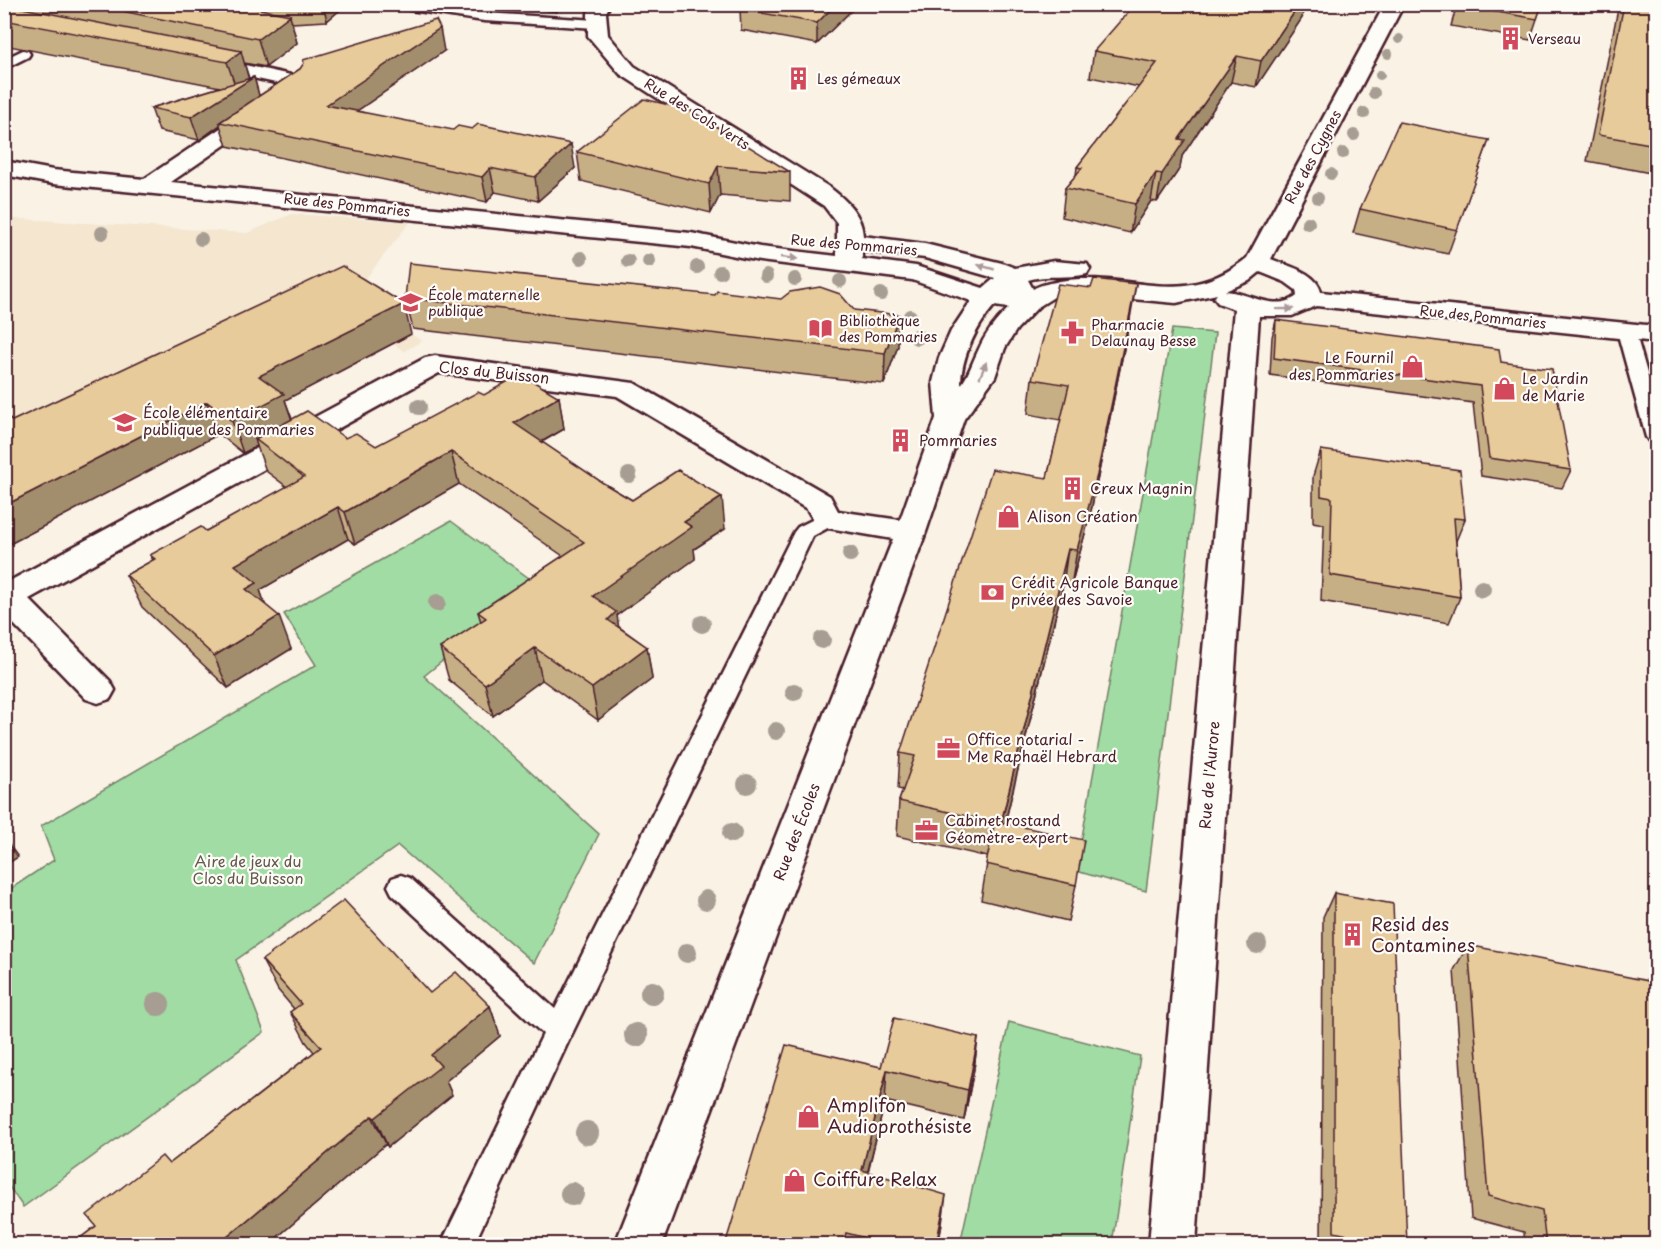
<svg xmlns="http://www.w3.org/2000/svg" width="1661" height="1249" font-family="'Playpen Sans',sans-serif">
  <rect width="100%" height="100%" fill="#f9f2e5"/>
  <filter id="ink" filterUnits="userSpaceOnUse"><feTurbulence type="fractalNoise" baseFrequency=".0167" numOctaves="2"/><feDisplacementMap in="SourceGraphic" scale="12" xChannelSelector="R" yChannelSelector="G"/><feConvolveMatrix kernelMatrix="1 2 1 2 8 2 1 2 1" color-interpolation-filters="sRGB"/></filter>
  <g filter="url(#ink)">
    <!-- built -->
    <path fill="#f4e6cf" d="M292,214L410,222L351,297L422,341L404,351L393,344L5,547L4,218L247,233Z"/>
    <!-- green -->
    <path fill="#a0dca3" stroke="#757e67" stroke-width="1.5" d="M1172,329L1215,333L1146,891L1076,871Z
      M451,521L537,584L424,676L599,834L534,963L398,846L236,960L264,1032L23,1207L5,1181L4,893L54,860L41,826L316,665L284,614Z
      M1009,1022L1140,1056L1112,1244H960Z"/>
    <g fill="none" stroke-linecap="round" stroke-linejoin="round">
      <defs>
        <path id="service" d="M392,4H427L484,13L596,20L603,24L596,28L484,21L398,8Z
          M23,50L28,51L30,54L28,57L4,69V59Z
          M1626,326L1632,327L1635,331L1656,405V443L1649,441L1646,437L1617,331L1620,327Z
          M828,512L835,514L838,519L835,524L813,536L569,1040L474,1244H441L543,1034L392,894L388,886L392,878L401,875L410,878L555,1009L794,532L798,527Z"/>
        <path id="minor" d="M591,4H610L606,13L608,35L634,66L829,187C846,200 862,214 863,236L925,244L1002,263L1015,268L1054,261L1087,264L1090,269L1087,274C1068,279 1047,274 1028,280L1033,289C1041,284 1051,283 1060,281C1130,270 1181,311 1247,258L1385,4H1404L1271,259C1287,266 1317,272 1321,292L1656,326V342L1316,306L1292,316H1259L1196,1244H1149L1234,309L1218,303L1214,298L1217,294L1176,303L1077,294L1054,297L1038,307L1017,329L1005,348L995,377L964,419L926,532L662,1244H615L893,539L817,526L807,509L617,396L439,373L29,599L110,681L115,690L110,699L98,703L86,699L4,614V584L425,358L435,356L634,383L830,496L838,511L900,520L936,418L933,382L939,358L951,331L971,301L912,280L760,261L691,247L53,184L4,175V161L53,170L144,179L285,85L197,66L194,62L197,58L204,56L300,77L308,86L305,90L171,182L691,233L760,247L837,256V223L824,206L620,74L588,36V13ZM862,251L925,258L995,278L983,288L916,266L862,259ZM1260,272L1285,282L1296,290L1297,296C1276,313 1248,292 1225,291L1249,281ZM994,306L1009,308C996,320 985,334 978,351C972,363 969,374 961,385C961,357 976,327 994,306Z"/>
      </defs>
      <!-- service casing -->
      <use href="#service" stroke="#4a1f2b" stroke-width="5"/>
      <!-- minor casing -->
      <use href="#minor" stroke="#4a1f2b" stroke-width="5"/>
      <!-- service -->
      <use href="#service" fill="#fdfcf7" fill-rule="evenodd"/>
      <!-- minor -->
      <use href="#minor" fill="#fdfcf7" fill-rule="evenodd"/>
    </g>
    <!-- trees -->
    <g fill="#a79d92">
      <circle cx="1399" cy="39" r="5"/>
      <circle cx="1388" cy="54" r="5"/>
      <circle cx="1380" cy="75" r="5"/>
      <circle cx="1374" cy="93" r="6"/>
      <circle cx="1364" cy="113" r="6"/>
      <circle cx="1354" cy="135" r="6"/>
      <circle cx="1343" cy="153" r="6"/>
      <circle cx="1331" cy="174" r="6"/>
      <circle cx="1318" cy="198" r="6"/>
      <circle cx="1308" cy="223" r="7"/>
      <circle cx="102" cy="233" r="7"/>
      <circle cx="201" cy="239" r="7"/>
      <circle cx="581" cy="258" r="7"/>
      <circle cx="628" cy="261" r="7"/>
      <circle cx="649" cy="261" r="7"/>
      <circle cx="697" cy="267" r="7"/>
      <circle cx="720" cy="272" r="7"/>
      <circle cx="766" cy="276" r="7"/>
      <circle cx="795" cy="279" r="7"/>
      <circle cx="840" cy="281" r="7"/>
      <circle cx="881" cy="294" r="7"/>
      <circle cx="910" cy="316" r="7"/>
      <circle cx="917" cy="337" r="8"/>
      <circle cx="419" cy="407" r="8"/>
      <circle cx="629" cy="475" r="8"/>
      <circle cx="850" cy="554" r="8"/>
      <circle cx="1482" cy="589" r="9"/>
      <circle cx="437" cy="603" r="9"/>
      <circle cx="702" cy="624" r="9"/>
      <circle cx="822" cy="640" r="9"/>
      <circle cx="794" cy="692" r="9"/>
      <circle cx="776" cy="731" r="9"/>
      <circle cx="747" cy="784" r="10"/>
      <circle cx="732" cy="833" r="10"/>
      <circle cx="706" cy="900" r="10"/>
      <circle cx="1257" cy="944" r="10"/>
      <circle cx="687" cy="953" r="10"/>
      <circle cx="652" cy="993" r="12"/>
      <circle cx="158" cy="1004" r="12"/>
      <circle cx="636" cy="1035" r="12"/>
      <circle cx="587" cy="1133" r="12"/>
      <circle cx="572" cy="1194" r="12"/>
    </g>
    <!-- wall -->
    <path fill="#c7af85" stroke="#4a1f2b" stroke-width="1.5" d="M4,4H347L327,21L292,23L297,43L266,67L244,63L249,78L254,77L259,96L300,69L304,64L303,60L444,51L357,111L575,168L538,201L495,192L487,202L227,146L220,125L199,140L159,131L151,108L220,87L4,45Z
      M484,4H556L557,12L520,7L485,9Z
      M858,4L817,44L741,30L740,9Z
      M1457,4H1542L1530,40L1451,26Z
      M1619,4H1656V174L1587,161Z
      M1302,18L1256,87L1231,82L1182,156L1180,168L1157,202L1151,201L1130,233L1062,217L1065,188L1076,175L1077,167L1139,87L1090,77L1094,51Z
      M1489,140L1448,254L1353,233L1360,209Z
      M577,152L790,172V201L720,195L711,213L581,181Z
      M405,298L854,310L898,346L884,384L413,329Z
      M1130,319L1091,511L1071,586L1063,585L1005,823L1076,885L1068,921L981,900L988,857L897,836L899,801L903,790L898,789L900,753L1047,478L1061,420L1028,414L1032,379Z
      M1276,320L1501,362L1571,470L1562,488L1481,476L1473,403L1270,375L1272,337Z
      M411,334L285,400L292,419L345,438L376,446L484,395L559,397L564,429L542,442L603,483L632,500L725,529L694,549L695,559L617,615L618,626L647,647L652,679L598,720L542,680L493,716L449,680L440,648L481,622L478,612L563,556L459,484L355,544L348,539L260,590L265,605L291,649L228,688L142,607L126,575L153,560L150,555L206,531L287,487L266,471L257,446L243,453L219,434L4,547V414L12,421Z
      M1321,450L1465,519L1456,541L1460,597L1449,623L1321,601L1324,524L1313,522V476Z
      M1334,893L1407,1245H1321L1323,917Z
      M1468,945L1656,1004V1245H1525L1524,1232L1471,1218L1454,970Z
      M262,960L430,993L490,1006L500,1036L446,1081L452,1095L388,1147L386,1144L268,1245H71L96,1226L169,1164L314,1052L306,1042L290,1012L294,1009L278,990Z
      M978,1038L974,1069L964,1120L885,1101L868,1172L942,1224L938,1245H725L881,1067Z"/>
    <!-- shaded-wall -->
    <path fill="#a28e6c" stroke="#4a1f2b" stroke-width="1.5" d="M4,4H23L28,18L4,20Z
      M323,4H347L327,21Z
      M836,4H858L817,44V23Z
      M1300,4H1305L1302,18L1256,87L1261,61Z
      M290,15L297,43L266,67L258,39Z
      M440,28L444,51L332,128L326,105Z
      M241,51L249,80L254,77L260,99L220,122V125L199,140L191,117L236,88L227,62Z
      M1237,56L1231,82L1182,156L1180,168L1157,202L1162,174L1179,139Z
      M571,144L575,168L538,201L535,177Z
      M718,166L720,195L711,213L709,184Z
      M490,168L495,192L487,202L482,177Z
      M1156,173L1151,201L1130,233L1135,204Z
      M1136,284L1130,319L1091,511L1071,586L1077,550Z
      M404,304L411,334L285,400L294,426L255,439L257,446L243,453L232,421L259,376Z
      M899,315L898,346L884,384L885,353Z
      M559,397L564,429L520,454L514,423Z
      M207,402L219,434L4,547V506Z
      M451,452L459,484L355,544L345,512Z
      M722,497L725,529L694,549L695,559L617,615L621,644L593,596L684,522Z
      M338,507L348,539L260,590L269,615L259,621L235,565Z
      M1068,549L1063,585L996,859L1001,824Z
      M279,616L291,649L228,688L214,656Z
      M647,647L652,679L598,720L592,688Z
      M535,648L542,680L493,716L485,684Z
      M4,838L18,857L4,866Z
      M490,1006L500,1036L446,1081L452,1095L388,1147L375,1118L431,1055Z
      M978,1038L974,1069L964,1120L968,1090Z
      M887,1070L885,1101L861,1199L862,1170Z
      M372,1116L386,1144L268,1245H222L221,1242Z
      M946,1195L942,1224L938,1245H936Z"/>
    <!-- building -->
    <path fill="#e7cb9b" stroke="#4a1f2b" stroke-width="1.5" d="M88,4H234L290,15L258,39Z
      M745,4H836L817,23L740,9Z
      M1135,4H1300L1261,61L1237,56L1179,139L1185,140L1162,174L1156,173L1135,204L1065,188L1082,168L1077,167L1157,63L1094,51Z
      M1457,4H1542L1537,19L1457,5Z
      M1624,4H1656V145L1598,135Z
      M17,7L241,51L227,62L4,20V9Z
      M436,20L440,28L326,105L453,130L458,126L472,129L478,124L571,144L535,177L490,168L482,177L220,122L300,69L304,63L303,60Z
      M254,77L191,117L151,108Z
      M644,99L690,110L790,172L718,166L709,184L577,152Z
      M1399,122L1489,140L1457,230L1360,209Z
      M409,263L715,295L717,291L781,299L790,292L820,287L840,294L854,310L899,315L885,353L405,298Z
      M342,266L404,304L259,376L284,394L232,421L207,402L4,506V414L12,421Z
      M1094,279L1136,284L1097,475L1077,550L1068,549L1001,823L995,821L994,822L899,801L915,756L900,753L992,469L1047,478L1069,385L1032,379L1058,284L1091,288Z
      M1276,320L1499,349L1501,362L1552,369L1571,470L1489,458L1480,386L1274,358Z
      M521,374L559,397L514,423L603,483L632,500L678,470L722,497L684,522L692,527L593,596L616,612L608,620L647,647L592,688L535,648L485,684L440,648L486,618L478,612L584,542L451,452L345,512L338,507L235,565L257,583L246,589L279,616L214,656L126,575L155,559L150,555L201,527L206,531L304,477L255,439L307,411L345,438L356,433L376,446L478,392L484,395Z
      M1321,450L1460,470L1465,519L1454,518L1460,597L1330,575L1332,498L1321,496Z
      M995,821L1084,840L1076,885L986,864Z
      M1334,893L1393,904L1407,1245H1394L1334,1232Z
      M344,900L430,993L456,972L490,1006L431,1055L441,1066L375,1118L372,1116L221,1242L222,1245H71L96,1226L87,1215L162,1156L169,1164L321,1047L290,1012L301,1004L262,960Z
      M1468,945L1653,982L1656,1004V1078L1653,1077L1656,1099V1245H1546L1542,1211L1488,1196Z
      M894,1018L978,1038L968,1090L887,1070L862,1170L946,1195L936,1245H893L846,1233L843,1245H725L786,1045L881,1067Z"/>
    <!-- one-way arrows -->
    <defs><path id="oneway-solid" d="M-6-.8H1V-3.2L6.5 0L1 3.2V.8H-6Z" transform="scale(1.5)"/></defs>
    <g fill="#ac999b">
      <use href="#oneway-solid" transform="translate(789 258) rotate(6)"/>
      <use href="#oneway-solid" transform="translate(986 267) rotate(-164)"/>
      <use href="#oneway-solid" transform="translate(1285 309) rotate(-1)"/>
      <use href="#oneway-solid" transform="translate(983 370) rotate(-67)"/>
    </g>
  </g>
  <!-- icons -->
  <defs>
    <symbol id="building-bare" viewBox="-9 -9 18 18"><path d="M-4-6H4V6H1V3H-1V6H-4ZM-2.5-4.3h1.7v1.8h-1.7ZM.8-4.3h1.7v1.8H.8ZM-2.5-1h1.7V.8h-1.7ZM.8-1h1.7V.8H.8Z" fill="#d1495b" stroke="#fdfcf7" stroke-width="2.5" paint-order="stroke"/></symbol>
    <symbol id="school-bare" viewBox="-9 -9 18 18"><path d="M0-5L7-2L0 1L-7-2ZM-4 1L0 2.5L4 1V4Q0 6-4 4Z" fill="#d1495b" stroke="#fdfcf7" stroke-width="2.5" paint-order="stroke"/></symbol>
    <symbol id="library-bare" viewBox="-9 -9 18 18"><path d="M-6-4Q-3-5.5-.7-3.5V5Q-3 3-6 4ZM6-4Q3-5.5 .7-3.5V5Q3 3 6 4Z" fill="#d1495b" stroke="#fdfcf7" stroke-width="2.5" paint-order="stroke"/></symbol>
    <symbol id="pharmacy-bare" viewBox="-9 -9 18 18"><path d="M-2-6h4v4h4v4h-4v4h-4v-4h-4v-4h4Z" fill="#d1495b" stroke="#fdfcf7" stroke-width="2.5" paint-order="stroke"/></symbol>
    <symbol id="shop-bare" viewBox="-9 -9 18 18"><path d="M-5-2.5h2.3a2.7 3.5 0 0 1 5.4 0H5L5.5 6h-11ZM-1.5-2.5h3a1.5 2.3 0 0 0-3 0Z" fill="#d1495b" stroke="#fdfcf7" stroke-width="2.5" paint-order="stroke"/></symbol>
    <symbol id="bank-bare" viewBox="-9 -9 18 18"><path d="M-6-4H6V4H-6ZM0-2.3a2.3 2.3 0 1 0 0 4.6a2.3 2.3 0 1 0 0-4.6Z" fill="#d1495b" stroke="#fdfcf7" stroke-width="2.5" paint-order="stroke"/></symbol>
    <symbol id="office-bare" viewBox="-9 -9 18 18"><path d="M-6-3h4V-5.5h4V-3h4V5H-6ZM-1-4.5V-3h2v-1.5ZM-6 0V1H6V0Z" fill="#d1495b" stroke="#fdfcf7" stroke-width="2.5" paint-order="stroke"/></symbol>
  </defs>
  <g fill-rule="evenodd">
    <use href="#building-bare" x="1494" y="22" width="33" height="33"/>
    <use href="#building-bare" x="782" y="62" width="33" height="33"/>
    <use href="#school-bare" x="394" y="286" width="33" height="33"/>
    <use href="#library-bare" x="804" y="312" width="33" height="33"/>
    <use href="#pharmacy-bare" x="1056" y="316" width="33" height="33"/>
    <use href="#shop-bare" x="1396" y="350" width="33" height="33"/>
    <use href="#shop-bare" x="1488" y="372" width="33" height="33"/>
    <use href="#school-bare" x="108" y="406" width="33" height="33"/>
    <use href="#building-bare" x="884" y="424" width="33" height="33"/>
    <use href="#building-bare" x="1056" y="472" width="33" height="33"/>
    <use href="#shop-bare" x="992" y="500" width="33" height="33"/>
    <use href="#bank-bare" x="976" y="576" width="33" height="33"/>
    <use href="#office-bare" x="932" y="732" width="33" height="33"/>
    <use href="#office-bare" x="910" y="814" width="33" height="33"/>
    <use href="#building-bare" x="1336" y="918" width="33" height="33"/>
    <use href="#shop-bare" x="792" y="1100" width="33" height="33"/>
    <use href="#shop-bare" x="778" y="1164" width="33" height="33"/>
  </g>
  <g text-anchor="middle" stroke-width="4.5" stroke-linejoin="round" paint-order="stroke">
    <!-- far-poi labels -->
    <g font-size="14" fill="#4a1f2b" stroke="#fdfcf7" text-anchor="start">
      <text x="1528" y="44">Verseau</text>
      <text x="817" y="84">Les gémeaux</text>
      <text x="428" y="300">École maternelle<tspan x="428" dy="16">publique</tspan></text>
      <text x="839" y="326">Bibliothèque<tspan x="839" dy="16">des Pommaries</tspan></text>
      <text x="1091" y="330">Pharmacie<tspan x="1091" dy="16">Delaunay Besse</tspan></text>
    </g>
    <!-- far-street labels -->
    <g font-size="14" fill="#4a1f2b" stroke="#fdfcf7">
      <text transform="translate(697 114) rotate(32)" y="5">Rue des Cols Verts</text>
      <text transform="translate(1313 157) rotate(-62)" y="5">Rue des Cygnes</text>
      <text transform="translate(347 205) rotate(6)" y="5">Rue des Pommaries</text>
      <text transform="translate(854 245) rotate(5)" y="5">Rue des Pommaries</text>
      <text transform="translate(1483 317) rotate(6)" y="5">Rue des Pommaries</text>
    </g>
    <!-- poi labels -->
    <g font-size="15" fill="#4a1f2b" stroke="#fdfcf7" text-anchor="start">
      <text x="1394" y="363" text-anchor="end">Le Fournil<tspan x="1394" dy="17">des Pommaries</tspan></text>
      <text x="1522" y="384">Le Jardin<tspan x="1522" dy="17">de Marie</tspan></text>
      <text x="143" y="418">École élémentaire<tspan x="143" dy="17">publique des Pommaries</tspan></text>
      <text x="919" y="446">Pommaries</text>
      <text x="1090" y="494">Creux Magnin</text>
      <text x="1027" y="522">Alison Création</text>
      <text x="1011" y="588">Crédit Agricole Banque<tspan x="1011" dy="17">privée des Savoie</tspan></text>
      <text x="967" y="745">Office notarial -<tspan x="967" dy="17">Me Raphaël Hebrard</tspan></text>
      <text x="945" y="826">Cabinet rostand<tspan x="945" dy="17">Géomètre-expert</tspan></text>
    </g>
    <!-- street labels -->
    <g font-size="15" fill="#4a1f2b" stroke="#fdfcf7">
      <text transform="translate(494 373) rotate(6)" y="5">Clos du Buisson</text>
      <text transform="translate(1210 775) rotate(-85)" y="5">Rue de l'Aurore</text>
      <text transform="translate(797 832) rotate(-69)" y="5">Rue des Écoles</text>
    </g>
    <!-- park labels -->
    <g font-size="15" fill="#64584f" stroke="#fdfcf7">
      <text x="248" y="867">Aire de jeux du<tspan x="248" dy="17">Clos du Buisson</tspan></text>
    </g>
    <!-- near-poi labels -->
    <g font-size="18" fill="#4a1f2b" stroke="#fdfcf7" text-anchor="start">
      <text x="1371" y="931">Resid des<tspan x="1371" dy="21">Contamines</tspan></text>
      <text x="827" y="1112">Amplifon<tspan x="827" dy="21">Audioprothésiste</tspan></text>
      <text x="813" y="1186">Coiffure Relax</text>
    </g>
  </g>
  <!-- margin -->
  <rect width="1661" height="1249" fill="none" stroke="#fdfcf7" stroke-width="24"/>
  <rect x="12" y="12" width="1637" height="1225" fill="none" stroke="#4a1f2b" stroke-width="2" filter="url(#ink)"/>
</svg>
